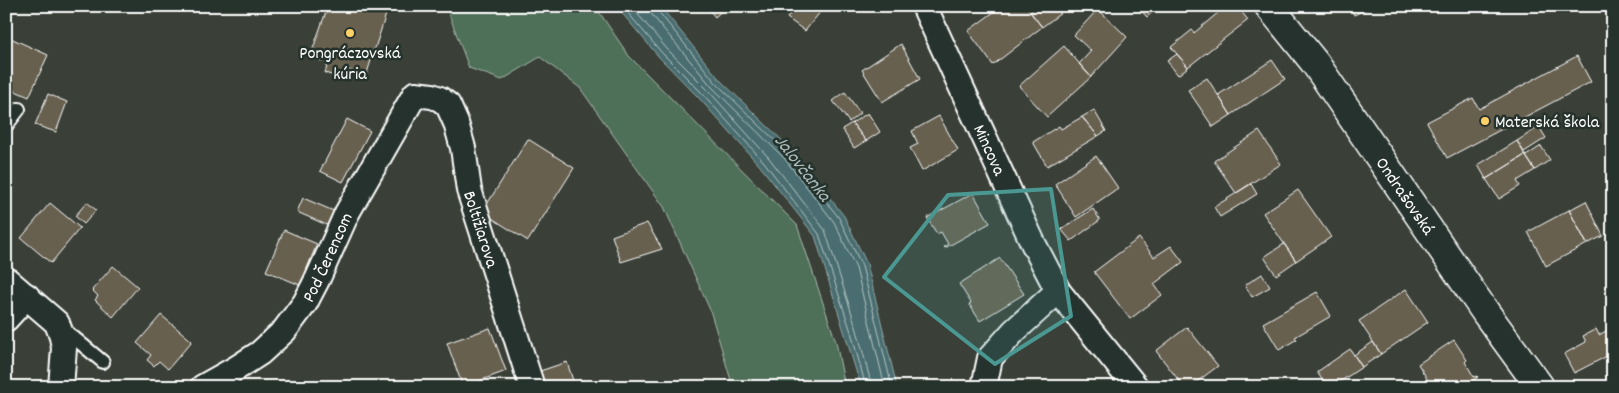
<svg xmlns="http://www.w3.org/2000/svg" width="1619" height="393" font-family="Dekko,sans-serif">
  <rect width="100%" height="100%" fill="#3a4038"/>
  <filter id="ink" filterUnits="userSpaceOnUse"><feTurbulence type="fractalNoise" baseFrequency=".02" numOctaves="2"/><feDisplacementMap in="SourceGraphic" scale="10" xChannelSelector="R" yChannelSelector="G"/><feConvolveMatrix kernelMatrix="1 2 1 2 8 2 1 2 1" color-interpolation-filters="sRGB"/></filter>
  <g filter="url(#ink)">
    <!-- green -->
    <path fill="#4f7059" stroke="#a7b8ac" d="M446,6H595L629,56L797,225L836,342L845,387H733L710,310L664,207L580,88L540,57L502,80L469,68Z"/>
    <!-- water -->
    <path fill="#496d6f" stroke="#92a7a9" d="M616,6H660L720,80L793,151L844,216L867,264L897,387H861L815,236L760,166L697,96L659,57Z"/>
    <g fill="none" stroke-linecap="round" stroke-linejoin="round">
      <!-- shore -->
      <path stroke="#b6c5c5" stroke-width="1" d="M622,6L662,53L701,92L764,162L819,234L851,332L866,387
        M631,6L667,49L706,88L769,158L825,230L857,330L872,387
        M650,6L652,15L712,87L784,158L834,222L856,268L885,387
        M656,6L658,11L716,83L789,154L839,218L862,266L892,387"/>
    </g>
    <!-- building -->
    <path fill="#676050" stroke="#fff" d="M328,6H383L388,8L366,76L349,70L347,80L325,73L328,63L310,57Z
      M706,6H727L715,17Z
      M796,6H825L805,31L787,18Z
      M1002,6H1026L1042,27L993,65L968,31Z
      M1037,6H1056L1061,13L1042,27L1030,12Z
      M1137,6H1159L1147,17Z
      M1226,6H1237L1248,20L1188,67L1171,47L1192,30L1194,33Z
      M1350,6H1371V7L1354,15Z
      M1098,9L1127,37L1091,77L1079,64L1091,51L1074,35Z
      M6,36L48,55L29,97L6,87Z
      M901,44L920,79L882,102L862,70Z
      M1064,46L1091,77L1047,117L1019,86Z
      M1177,54L1188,67L1178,75L1167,61Z
      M1577,56L1591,82L1447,158L1427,122L1473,98L1479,109Z
      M1272,60L1285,79L1231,115L1218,95Z
      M1207,78L1231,115L1213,127L1188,90Z
      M845,92L860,113L849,122L833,101Z
      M48,94L67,102L56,132L35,125Z
      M1094,110L1106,131L1098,136L1082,117Z
      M868,113L880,132L866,141L852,123Z
      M939,116L958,150L922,171L910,148L918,144L912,131Z
      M1082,117L1098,136L1047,166L1033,142L1059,126L1061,129Z
      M347,119L370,131L343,182L320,171Z
      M852,123L866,141L854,148L842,129Z
      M1539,127L1546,138L1524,152L1517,141Z
      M1259,131L1281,164L1236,193L1214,161Z
      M528,139L574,168L528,241L482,212Z
      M1517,141L1525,155L1486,179L1478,165Z
      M1541,146L1550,160L1535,170L1526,156Z
      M1525,155L1535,170L1517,181L1520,186L1499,199L1486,179Z
      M1096,156L1118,188L1076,217L1055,184Z
      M1251,184L1257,194L1220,217L1214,207Z
      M1298,190L1331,237L1296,261L1263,213Z
      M973,193L990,223L945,248L944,247L948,244L941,232L937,234L927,218Z
      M303,198L336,212L329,226L297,212Z
      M1586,201L1603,236L1587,244L1569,210Z
      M87,202L96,210L84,224L75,216Z
      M50,203L80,228L51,263L21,238Z
      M1093,209L1100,220L1071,241L1061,229Z
      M1569,210L1587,244L1546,266L1528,232Z
      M647,223L662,249L621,262L612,236Z
      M284,230L317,244L300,285L266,271Z
      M1139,238L1154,257L1171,246L1183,262L1154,284L1162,295L1130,319L1094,272Z
      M1284,244L1296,261L1276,275L1264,257Z
      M1000,258L1024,294L980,321L969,304L971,303L959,284Z
      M113,266L138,287L113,317L95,300L98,296L92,290Z
      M1262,274L1270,287L1252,297L1245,285Z
      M1406,289L1428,322L1381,354L1359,321Z
      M1317,292L1331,316L1295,337L1297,339L1279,350L1263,323Z
      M161,315L192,341L168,369L159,361L154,366L147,360L151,355L137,343Z
      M1187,327L1218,366L1190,387H1184L1156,351Z
      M1613,327V353L1574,373L1564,354L1586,342L1583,336L1596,329L1599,335Z
      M490,328L506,371L463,387L447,343Z
      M1454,340L1467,360L1465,362L1474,377L1477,376L1478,377L1463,387H1432L1418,364Z
      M1373,342L1381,354L1362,367L1354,355Z
      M1350,349L1362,367L1332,387H1327L1317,372Z
      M567,362L575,387H545L540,371Z
      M1087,381L1091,387H1077Z"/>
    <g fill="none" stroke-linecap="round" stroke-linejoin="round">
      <defs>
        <path id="service" d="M6,126L19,109
          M61,327L103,362"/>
        <g id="minor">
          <path id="s1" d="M924,6L1033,243L1058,291L1136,387"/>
          <path d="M6,279L57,323L62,337L64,348L61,387"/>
          <path d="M6,319L27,296"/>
          <path id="s2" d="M203,387L235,369L260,353L284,331L305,303L318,278L347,213L415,94L432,96L440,99L448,105L456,123L463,148L469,190L532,387"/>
          <path d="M984,387L990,358L1014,331L1058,291"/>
        </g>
        <g id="tertiary">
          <path id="s3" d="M1269,6L1315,63L1486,313L1540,387"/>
        </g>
      </defs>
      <!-- service casing -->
      <use href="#service" stroke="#fff" stroke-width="16"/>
      <!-- minor casing -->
      <use href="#minor" stroke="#fff" stroke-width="28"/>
      <!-- tertiary casing -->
      <use href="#tertiary" stroke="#fff" stroke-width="31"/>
      <!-- service -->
      <use href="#service" stroke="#26332d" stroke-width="12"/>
      <!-- minor -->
      <use href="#minor" stroke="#26332d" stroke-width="24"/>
      <!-- tertiary -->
      <use href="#tertiary" stroke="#26332d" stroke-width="28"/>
    </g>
  </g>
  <!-- marked area -->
  <path fill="#4b9892" fill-opacity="0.2" stroke="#4b9892" stroke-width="4" stroke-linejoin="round" d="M1051,189L1071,316L995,364L884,277L948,195Z"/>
  <!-- markers -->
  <g fill="#ffd166" stroke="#26332d" stroke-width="2">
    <circle cx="350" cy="33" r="5"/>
    <circle cx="1485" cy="121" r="5"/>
  </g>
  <g text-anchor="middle" stroke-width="5" stroke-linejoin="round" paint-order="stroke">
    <!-- poi labels -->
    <g font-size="18" fill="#fff" stroke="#26332d">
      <text x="350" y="58">Pongráczovská<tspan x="350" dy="21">kúria</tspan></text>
      <text x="1495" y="127" text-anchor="start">Materská škola</text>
    </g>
    <!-- street labels -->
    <g font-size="18" fill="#fff" stroke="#26332d">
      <text dy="6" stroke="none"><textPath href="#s1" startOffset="158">Mincova</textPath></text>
      <text dy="6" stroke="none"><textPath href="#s3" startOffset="234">Ondrašovská</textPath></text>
      <text dy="6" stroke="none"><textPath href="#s2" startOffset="535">Boltižiarova</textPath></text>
      <text dy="6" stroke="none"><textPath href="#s2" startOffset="185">Pod Čerencom</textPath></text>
    </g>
    <!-- water labels -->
    <g font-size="19" font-style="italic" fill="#adbdbe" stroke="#26332d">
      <text transform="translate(804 167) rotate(52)" y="7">Jalovčanka</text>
    </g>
  </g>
  <!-- margin -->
  <rect width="1619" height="393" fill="none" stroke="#26332d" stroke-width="25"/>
  <rect x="12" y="12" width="1594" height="368" fill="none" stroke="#fff" stroke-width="2" filter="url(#ink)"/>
</svg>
